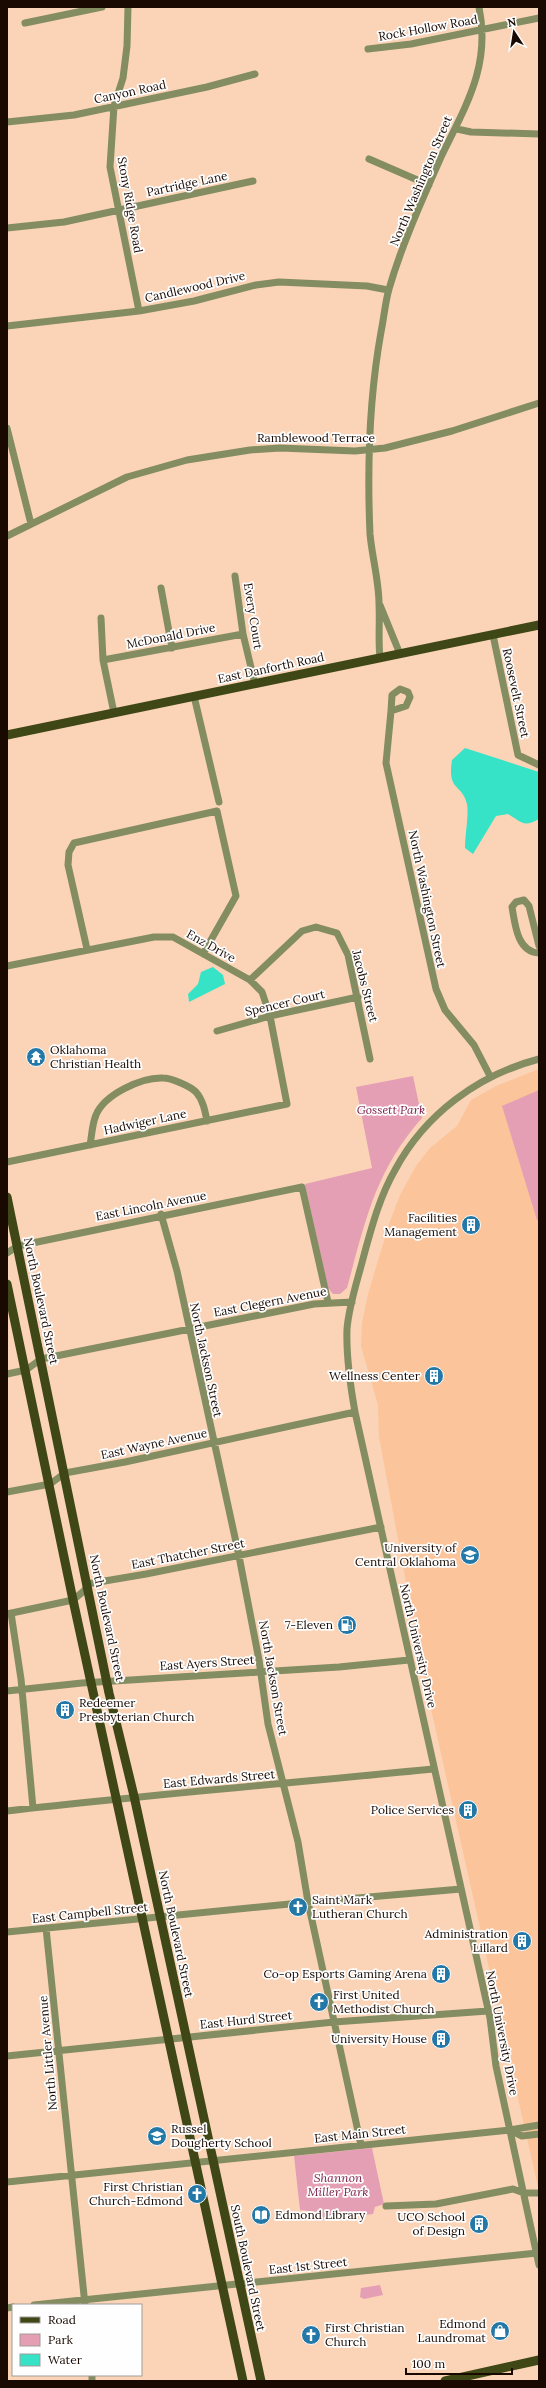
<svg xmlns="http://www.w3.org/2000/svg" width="546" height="2388" font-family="Lora,serif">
  <rect width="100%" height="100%" fill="#fbd4b7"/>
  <!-- built -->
  <path fill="#fbc49a" d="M539,1069V2192L423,1673L379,1437L378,1405L361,1346L362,1323L368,1294L389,1224L400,1195L416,1166L430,1148L457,1126L471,1100L496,1086Z"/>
  <!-- green -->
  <path fill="#e49fb5" d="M413,1076L422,1118C375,1171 365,1222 347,1288L340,1294H333L328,1288L305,1184L372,1168L356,1087Z
    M539,1090V1221L537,1220L502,1106Z
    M372,2148L384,2204L375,2207L373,2214L316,2221L318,2212L300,2210L294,2156Z
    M380,2285L383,2295L364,2299L360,2297L361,2288Z"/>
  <!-- water -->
  <path fill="#36e3c7" d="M465,748L539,772V819C523,828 522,822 508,814L496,816L473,854L465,848C465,835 469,814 467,804C462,783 447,792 452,760Z
    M213,967L223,975L225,984L189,1002L188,994L198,984L201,972Z"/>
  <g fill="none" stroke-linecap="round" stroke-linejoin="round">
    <!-- minor -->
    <path stroke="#838d61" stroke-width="7" d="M128,7L127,46L123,78L114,106L110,167L139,311
      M25,23L102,7
      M368,49L411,44L539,18
      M7,122L74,115L207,87L255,74
      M457,129L471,132L539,134
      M369,159L429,185
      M7,228L64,222L253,181
      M7,326L139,311L194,301L256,285L279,282L367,286L388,290
      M7,428L31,524
      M7,536L127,477L187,460L250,450L280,448L355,451L385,448L452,431L539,403
      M235,576L243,634L255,684
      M161,588L172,648
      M380,605L400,654
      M101,618L103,660L114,713
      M493,635L518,755L539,765
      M380,658C378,640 380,622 379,604C379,581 372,557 370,534C367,466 369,399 381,332C384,318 385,303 389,289C402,244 422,200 441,157C466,105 491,66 479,7
      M103,660L243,634
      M194,696L219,802
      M391,711L392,695L400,689L408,692L410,697L406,706L391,711L386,763L436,989L445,1010L474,1045L490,1076
      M539,946L529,906L524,900L516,902L512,907C515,924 517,952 539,953
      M87,949L68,865L69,852L74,843L217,811L236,896L203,954
      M7,966L154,937H173L250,980L262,992L270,1016L287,1104L7,1162
      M250,980L302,931L316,927L337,933L348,955L370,1059
      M217,1031L270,1016L358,997
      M539,1059C478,1075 425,1114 395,1170C380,1196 372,1226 364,1255C358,1279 349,1304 347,1329C346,1357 350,1384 355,1412L490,2018L496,2066L539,2265
      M90,1145C92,1135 92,1124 96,1115C104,1095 141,1077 163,1078C171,1078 190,1086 196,1092C203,1100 205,1111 207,1121
      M161,1214L177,1271L239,1556L259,1660L268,1724L298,1842L308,1902L361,2145
      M7,1253L18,1246L302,1187L328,1302
      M7,1374L26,1370L41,1359L314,1304L352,1302
      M7,1492L50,1484L65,1473L125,1462L355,1412
      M11,1613L21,1679L33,1808
      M7,1614L73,1600L85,1590L87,1584L146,1574L381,1527
      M7,1691L82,1683L339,1667L409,1660
      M7,1811C149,1795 291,1783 433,1769
      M46,1928L85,2305
      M7,1932L300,1903L461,1889
      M7,2056L334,2022L488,2011
      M510,2130L522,2136L539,2134
      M7,2182L510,2130L539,2125
      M386,2206L436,2204L513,2189L524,2193H539
      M34,2305L537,2253
      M7,2308L13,2307
      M92,2375V2381"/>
    <!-- major -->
    <path stroke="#3f4716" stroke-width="9" d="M7,735L539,625
      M7,1197L109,1693L134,1796L261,2381
      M7,1284L73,1600L243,2381
      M445,2381L539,2360"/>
  </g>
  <!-- icons -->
  <defs>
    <symbol id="temple-disc" viewBox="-11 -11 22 22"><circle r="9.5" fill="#2378a8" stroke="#fefefe"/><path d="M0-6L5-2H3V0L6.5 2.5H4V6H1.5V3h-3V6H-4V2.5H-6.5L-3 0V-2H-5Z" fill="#fff"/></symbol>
    <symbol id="building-disc" viewBox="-11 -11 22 22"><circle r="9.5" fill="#2378a8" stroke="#fefefe"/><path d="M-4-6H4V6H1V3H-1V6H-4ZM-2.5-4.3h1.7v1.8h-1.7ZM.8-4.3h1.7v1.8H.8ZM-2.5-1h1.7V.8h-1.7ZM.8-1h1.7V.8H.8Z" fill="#fff"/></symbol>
    <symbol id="university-disc" viewBox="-11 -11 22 22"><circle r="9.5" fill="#2378a8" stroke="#fefefe"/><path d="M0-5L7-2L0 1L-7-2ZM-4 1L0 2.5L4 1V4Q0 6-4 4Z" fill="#fff"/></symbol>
    <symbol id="fuel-disc" viewBox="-11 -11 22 22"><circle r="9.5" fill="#2378a8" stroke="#fefefe"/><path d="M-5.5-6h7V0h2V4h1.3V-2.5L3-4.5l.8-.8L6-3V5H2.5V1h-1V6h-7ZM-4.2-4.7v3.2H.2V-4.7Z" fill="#fff"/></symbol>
    <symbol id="church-disc" viewBox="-11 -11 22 22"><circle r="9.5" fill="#2378a8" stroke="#fefefe"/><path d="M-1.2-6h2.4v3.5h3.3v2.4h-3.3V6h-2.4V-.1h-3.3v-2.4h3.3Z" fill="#fff"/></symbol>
    <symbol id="school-disc" viewBox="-11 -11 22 22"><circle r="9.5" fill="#2378a8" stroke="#fefefe"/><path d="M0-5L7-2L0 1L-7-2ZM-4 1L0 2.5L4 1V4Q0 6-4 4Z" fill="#fff"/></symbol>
    <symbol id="library-disc" viewBox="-11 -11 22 22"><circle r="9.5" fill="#2378a8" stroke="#fefefe"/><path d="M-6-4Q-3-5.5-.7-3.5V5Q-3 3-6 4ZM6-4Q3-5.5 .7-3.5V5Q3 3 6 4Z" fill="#fff"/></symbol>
    <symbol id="shop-disc" viewBox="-11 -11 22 22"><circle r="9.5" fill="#2378a8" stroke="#fefefe"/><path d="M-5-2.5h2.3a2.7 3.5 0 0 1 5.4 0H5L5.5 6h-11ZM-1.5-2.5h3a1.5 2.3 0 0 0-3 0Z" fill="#fff"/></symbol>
  </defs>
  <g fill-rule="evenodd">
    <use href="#temple-disc" x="25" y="1046" width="22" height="22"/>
    <use href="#building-disc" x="460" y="1214" width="22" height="22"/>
    <use href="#building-disc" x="423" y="1365" width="22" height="22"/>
    <use href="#university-disc" x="459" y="1544" width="22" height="22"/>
    <use href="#fuel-disc" x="336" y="1614" width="22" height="22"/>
    <use href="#building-disc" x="54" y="1699" width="22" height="22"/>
    <use href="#building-disc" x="457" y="1799" width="22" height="22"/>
    <use href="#church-disc" x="287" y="1896" width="22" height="22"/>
    <use href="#building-disc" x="511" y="1930" width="22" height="22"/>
    <use href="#building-disc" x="430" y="1963" width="22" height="22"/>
    <use href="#church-disc" x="308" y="1991" width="22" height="22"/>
    <use href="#building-disc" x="430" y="2028" width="22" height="22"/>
    <use href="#school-disc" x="146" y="2125" width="22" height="22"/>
    <use href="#church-disc" x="186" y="2183" width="22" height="22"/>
    <use href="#library-disc" x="250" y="2204" width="22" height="22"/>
    <use href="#building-disc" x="468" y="2213" width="22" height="22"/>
    <use href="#shop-disc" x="489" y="2320" width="22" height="22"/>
    <use href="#church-disc" x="300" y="2324" width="22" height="22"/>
  </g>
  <g text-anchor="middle" stroke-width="3.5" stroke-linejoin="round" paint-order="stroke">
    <!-- street labels -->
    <g font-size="12" fill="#190900" stroke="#fefefe">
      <text transform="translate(428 28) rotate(-10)" y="4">Rock Hollow Road</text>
      <text transform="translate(130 92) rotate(-12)" y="4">Canyon Road</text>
      <text transform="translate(421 181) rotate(-67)" y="4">North Washington Street</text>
      <text transform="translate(187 184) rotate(-12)" y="4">Partridge Lane</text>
      <text transform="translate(130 205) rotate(80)" y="4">Stony Ridge Road</text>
      <text transform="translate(195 287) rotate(-13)" y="4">Candlewood Drive</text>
      <text x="316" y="442">Ramblewood Terrace</text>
      <text transform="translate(253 616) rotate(81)" y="4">Every Court</text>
      <text transform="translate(171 636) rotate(-11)" y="4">McDonald Drive</text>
      <text transform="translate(271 668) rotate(-12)" y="4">East Danforth Road</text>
      <text transform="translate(516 693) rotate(78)" y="4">Roosevelt Street</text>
      <text transform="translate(427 899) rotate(78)" y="4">North Washington Street</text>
      <text transform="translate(211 946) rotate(29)" y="4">Enz Drive</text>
      <text transform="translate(365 986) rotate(76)" y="4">Jacobs Street</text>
      <text transform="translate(285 1003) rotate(-13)" y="4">Spencer Court</text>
      <text transform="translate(145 1122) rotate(-12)" y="4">Hadwiger Lane</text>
      <text transform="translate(151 1206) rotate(-11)" y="4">East Lincoln Avenue</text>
      <text transform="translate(41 1301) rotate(78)" y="4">North Boulevard Street</text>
      <text transform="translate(270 1302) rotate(-11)" y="4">East Clegern Avenue</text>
      <text transform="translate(206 1360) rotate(78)" y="4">North Jackson Street</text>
      <text transform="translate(154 1444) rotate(-12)" y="4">East Wayne Avenue</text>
      <text transform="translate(188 1554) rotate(-11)" y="4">East Thatcher Street</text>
      <text transform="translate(107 1618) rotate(78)" y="4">North Boulevard Street</text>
      <text transform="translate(418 1646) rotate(77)" y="4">North University Drive</text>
      <text transform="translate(207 1663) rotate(-4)" y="4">East Ayers Street</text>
      <text transform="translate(273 1678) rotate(80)" y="4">North Jackson Street</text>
      <text transform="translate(219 1779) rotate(-5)" y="4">East Edwards Street</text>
      <text transform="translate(90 1913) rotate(-6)" y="4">East Campbell Street</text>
      <text transform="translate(176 1934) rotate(78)" y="4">North Boulevard Street</text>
      <text transform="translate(246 2020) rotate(-6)" y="4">East Hurd Street</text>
      <text transform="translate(502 2033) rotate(79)" y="4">North University Drive</text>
      <text transform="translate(48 2053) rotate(-95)" y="4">North Littler Avenue</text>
      <text transform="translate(360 2134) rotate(-6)" y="4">East Main Street</text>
      <text transform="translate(308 2266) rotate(-6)" y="4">East 1st Street</text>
      <text transform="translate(248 2268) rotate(78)" y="4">South Boulevard Street</text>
    </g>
    <!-- poi labels -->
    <g font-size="12" fill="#190900" stroke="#fefefe" text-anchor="end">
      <text x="50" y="1054" text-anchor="start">Oklahoma<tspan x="50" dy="14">Christian Health</tspan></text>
      <text x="457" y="1222">Facilities<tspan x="457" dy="14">Management</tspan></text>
      <text x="420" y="1380">Wellness Center</text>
      <text x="456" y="1552">University of<tspan x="456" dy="14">Central Oklahoma</tspan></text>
      <text x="333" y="1629">7-Eleven</text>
      <text x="79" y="1707" text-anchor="start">Redeemer<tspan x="79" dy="14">Presbyterian Church</tspan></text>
      <text x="454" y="1814">Police Services</text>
      <text x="312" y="1904" text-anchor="start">Saint Mark<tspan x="312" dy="14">Lutheran Church</tspan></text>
      <text x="508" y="1938">Administration<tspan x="508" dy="14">Lillard</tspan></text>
      <text x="427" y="1978">Co-op Esports Gaming Arena</text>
      <text x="333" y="1999" text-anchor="start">First United<tspan x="333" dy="14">Methodist Church</tspan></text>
      <text x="427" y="2043">University House</text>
      <text x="171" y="2133" text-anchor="start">Russel<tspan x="171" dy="14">Dougherty School</tspan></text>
      <text x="183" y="2191">First Christian<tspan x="183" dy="14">Church-Edmond</tspan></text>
      <text x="275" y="2219" text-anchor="start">Edmond Library</text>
      <text x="465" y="2221">UCO School<tspan x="465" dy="14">of Design</tspan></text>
      <text x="486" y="2328">Edmond<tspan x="486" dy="14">Laundromat</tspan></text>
      <text x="325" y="2332" text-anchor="start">First Christian<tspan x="325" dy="14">Church</tspan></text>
    </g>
    <!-- park labels -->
    <g font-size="12" font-style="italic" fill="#7d1b47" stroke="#fefefe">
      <text x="391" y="1114">Gossett Park</text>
      <text x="338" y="2182">Shannon<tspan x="338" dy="14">Miller Park</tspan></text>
    </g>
  </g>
  <!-- border -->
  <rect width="546" height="2388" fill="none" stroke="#190900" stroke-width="16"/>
  <!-- legend -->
  <rect x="12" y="2304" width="130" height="72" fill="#fefefe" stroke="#a29c98"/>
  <rect x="20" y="2317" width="20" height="6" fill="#3f4716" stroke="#a29c98"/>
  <text x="48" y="2324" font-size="12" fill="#190900">Road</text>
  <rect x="20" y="2334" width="20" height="12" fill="#e49fb5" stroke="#a29c98"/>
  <text x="48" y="2344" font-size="12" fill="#190900">Park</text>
  <rect x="20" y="2354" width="20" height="12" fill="#36e3c7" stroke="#a29c98"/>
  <text x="48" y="2364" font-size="12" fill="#190900">Water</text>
  <!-- north arrow -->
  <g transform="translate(514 32) rotate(348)" stroke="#fefefe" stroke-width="3" paint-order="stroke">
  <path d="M0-3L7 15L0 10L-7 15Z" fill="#190900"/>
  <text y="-6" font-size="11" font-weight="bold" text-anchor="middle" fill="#190900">N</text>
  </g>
  <!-- scale -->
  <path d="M406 2368v6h106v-6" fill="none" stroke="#190900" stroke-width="2"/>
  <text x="412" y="2368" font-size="12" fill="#190900" stroke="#fefefe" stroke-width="3" paint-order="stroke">100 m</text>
</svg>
